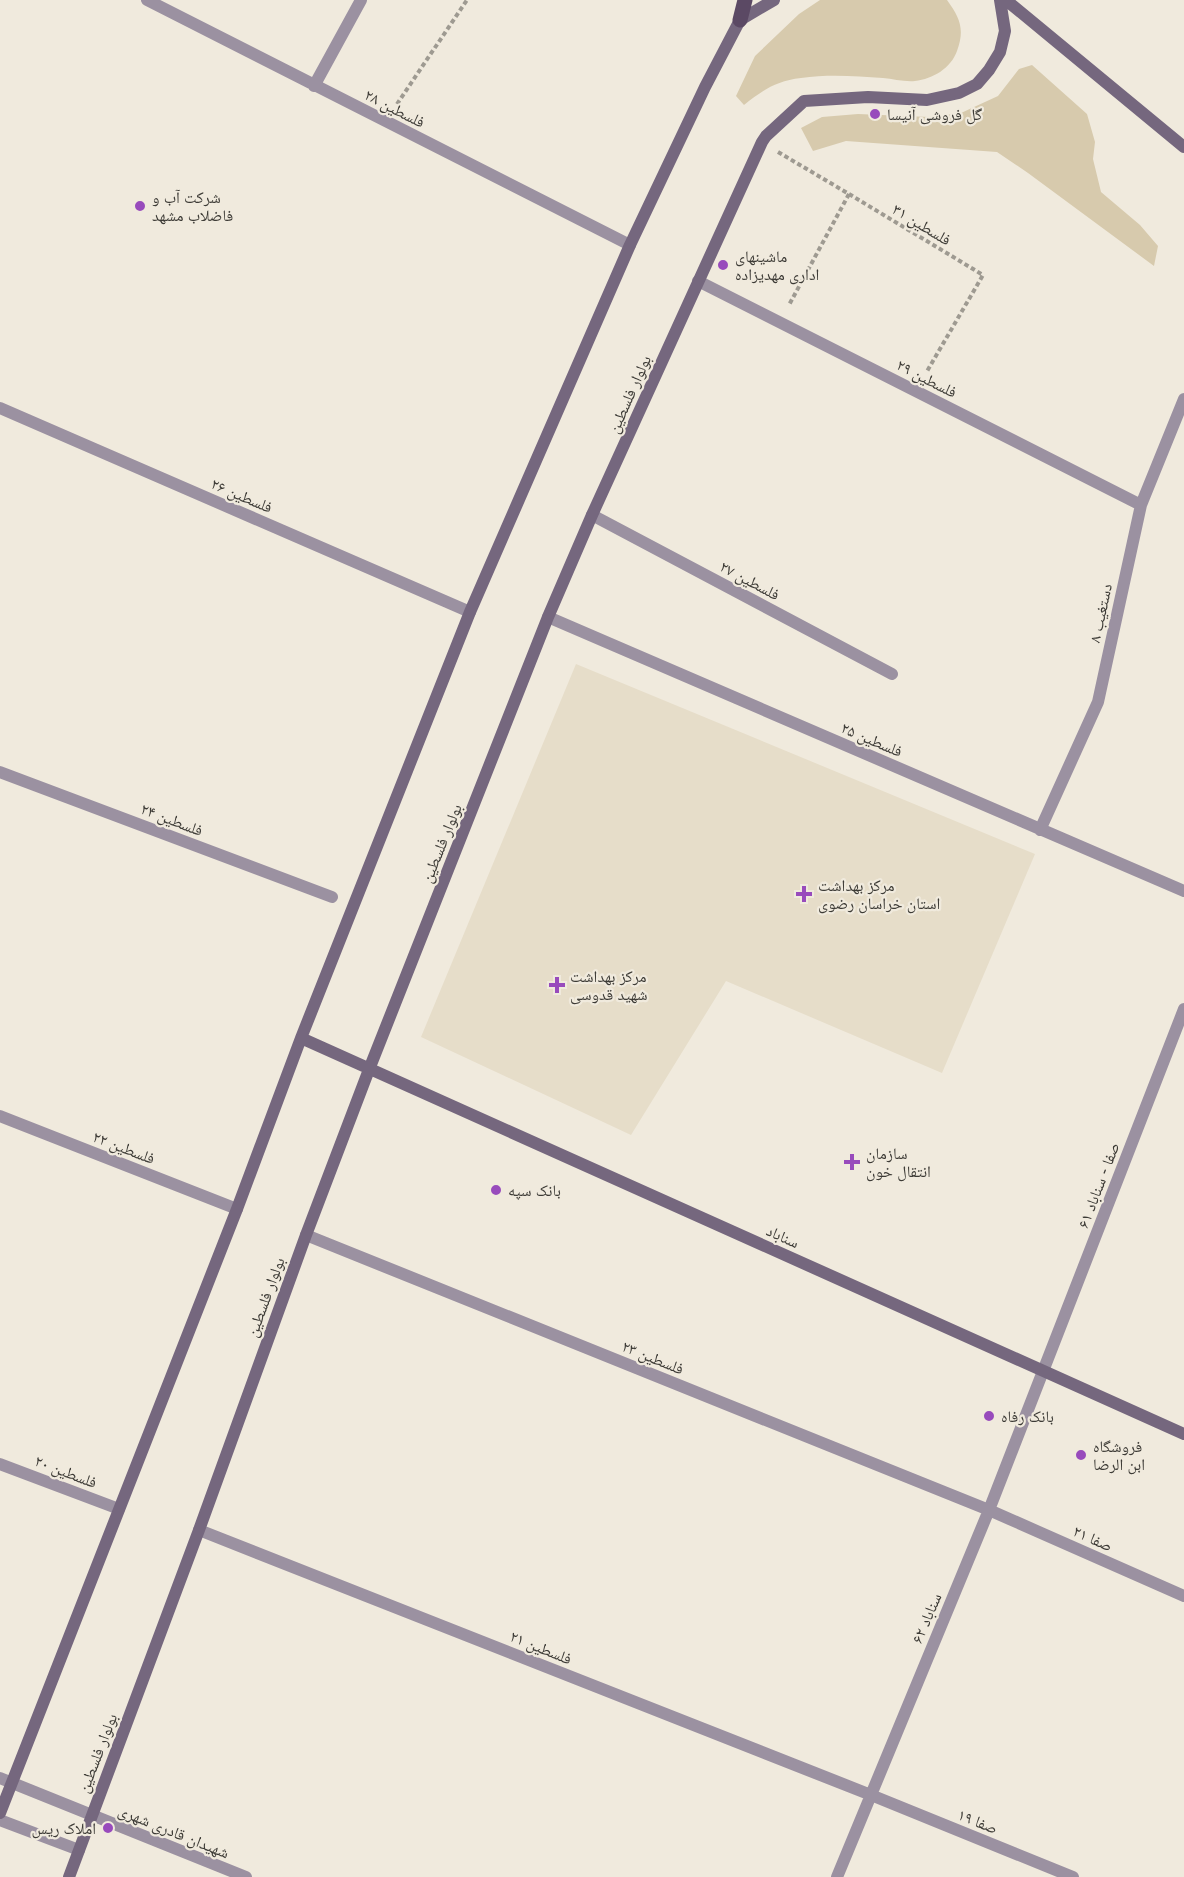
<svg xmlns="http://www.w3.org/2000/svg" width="1184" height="1877" font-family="'Varela Round','Noto Naskh Arabic',sans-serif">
  <rect width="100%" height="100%" fill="#f0eadd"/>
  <!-- built -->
  <path fill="#e6ddc9" d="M576,664L1035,854L942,1073L726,981L631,1135L421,1037Z"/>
  <!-- green -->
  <path fill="#d7caad" d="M820,0H947C960,18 965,29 957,51C951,68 933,79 915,81C905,82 893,79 883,78C856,76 828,74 801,78C776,81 763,90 744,105L736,96L755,56L799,14Z
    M1032,65L1087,114L1095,142L1093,159L1101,192L1140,225L1158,246L1154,266L1028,173L997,152L846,141L813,151L801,128L822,117L858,114L929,117L961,113L998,96L1019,69Z"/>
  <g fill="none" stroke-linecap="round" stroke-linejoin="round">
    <!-- path -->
    <path stroke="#9e9a91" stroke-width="4" stroke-dasharray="4.5 3" stroke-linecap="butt" d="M397,104L467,0
      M778,152L849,194L789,305
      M849,194L983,275L926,373"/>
    <!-- minor -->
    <path stroke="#9b91a1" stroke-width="12" d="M147,0L630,245
      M314,86L361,0
      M698,281L1141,505
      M0,408L470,612
      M592,515L892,674
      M548,617L1184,891
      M0,772L332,897
      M1040,830L1098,702L1141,505L1184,399
      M0,1116L237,1209
      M306,1235L989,1510L1184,1596
      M0,1464L119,1509
      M199,1530L871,1795L1073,1877
      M837,1877L989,1510L1184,1009"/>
    <!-- tertiary -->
    <path stroke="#9b91a1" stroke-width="12" d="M0,1778L246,1877
      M0,1820L79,1850"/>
    <!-- secondary -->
    <path stroke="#75677e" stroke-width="12" d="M1006,0L1184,147
      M301,1038L1184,1434
      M0,1813L237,1209L301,1038L470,612L630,245L705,87L740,20L774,0
      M69,1877L199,1530L306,1235L370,1067L548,617L592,515L762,142L766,136L804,101L868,97L927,100L959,93L977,84L989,70L1000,52L1005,31L1000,0"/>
    <!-- primary -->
    <path stroke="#5b4964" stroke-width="15" d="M740,20L745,0"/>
  </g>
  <!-- markers -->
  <g fill="#984bbc" stroke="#f0eadd" stroke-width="2">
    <circle cx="875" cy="114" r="6"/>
    <circle cx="140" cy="206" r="6"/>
    <circle cx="723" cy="265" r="6"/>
    <path d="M801 885h6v6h6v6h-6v6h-6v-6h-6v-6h6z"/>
    <path d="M554 976h6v6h6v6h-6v6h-6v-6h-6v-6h6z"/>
    <path d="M849 1153h6v6h6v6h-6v6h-6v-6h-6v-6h6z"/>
    <circle cx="496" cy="1190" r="6"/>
    <circle cx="989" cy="1416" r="6"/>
    <circle cx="1081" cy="1455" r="6"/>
    <circle cx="108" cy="1828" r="6"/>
  </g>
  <g text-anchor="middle" stroke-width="4.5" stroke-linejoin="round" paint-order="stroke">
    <!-- street labels -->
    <g font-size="16" fill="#3d3b36" stroke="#f0eadd">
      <text transform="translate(395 108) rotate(27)" y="6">فلسطین ۲۸</text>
      <text transform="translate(922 224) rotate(31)" y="6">فلسطین ۳۱</text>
      <text transform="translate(927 378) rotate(27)" y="6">فلسطین ۲۹</text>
      <text transform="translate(629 394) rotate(-66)" y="6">بولوار فلسطین</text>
      <text transform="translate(242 495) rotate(23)" y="6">فلسطین ۲۶</text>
      <text transform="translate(750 580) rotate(28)" y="6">فلسطین ۲۷</text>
      <text transform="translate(1100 613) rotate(-78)" y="6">دستغیب ۸</text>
      <text transform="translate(872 739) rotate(23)" y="6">فلسطین ۲۵</text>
      <text transform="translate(172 819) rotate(21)" y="6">فلسطین ۲۴</text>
      <text transform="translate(441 843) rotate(-68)" y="6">بولوار فلسطین</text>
      <text transform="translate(124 1147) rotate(21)" y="6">فلسطین ۲۲</text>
      <text transform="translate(1098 1185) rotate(-69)" y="6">صفا - سناباد ۶۱</text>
      <text transform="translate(783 1236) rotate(24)" y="6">سناباد</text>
      <text transform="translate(265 1297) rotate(-70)" y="6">بولوار فلسطین</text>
      <text transform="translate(653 1357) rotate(22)" y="6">فلسطین ۲۳</text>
      <text transform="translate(66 1471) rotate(21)" y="6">فلسطین ۲۰</text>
      <text transform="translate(1093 1538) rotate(24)" y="6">صفا ۲۱</text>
      <text transform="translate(926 1618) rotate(-67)" y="6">سناباد ۶۲</text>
      <text transform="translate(541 1647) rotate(22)" y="6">فلسطین ۲۱</text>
      <text transform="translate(97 1753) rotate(-69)" y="6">بولوار فلسطین</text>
      <text transform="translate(978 1821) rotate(22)" y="6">صفا ۱۹</text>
      <text transform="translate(174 1831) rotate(22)" y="6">شهیدان قادری شهری</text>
    </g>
    <!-- poi labels -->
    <g font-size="16" fill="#3d3b36" stroke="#f0eadd" text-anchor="start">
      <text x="887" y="120">گل فروشی آنیسا</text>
      <text x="152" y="203">شرکت آب و<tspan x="152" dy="18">فاضلاب مشهد</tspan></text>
      <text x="735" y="262">ماشینهای<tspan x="735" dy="18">اداری مهدیزاده</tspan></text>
      <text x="818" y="891">مرکز بهداشت<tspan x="818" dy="18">استان خراسان رضوی</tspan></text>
      <text x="570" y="982">مرکز بهداشت<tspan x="570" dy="18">شهید قدوسی</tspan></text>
      <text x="866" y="1159">سازمان<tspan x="866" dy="18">انتقال خون</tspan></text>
      <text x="508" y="1196">بانک سپه</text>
      <text x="1001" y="1422">بانک رفاه</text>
      <text x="1093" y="1452">فروشگاه<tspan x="1093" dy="18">ابن الرضا</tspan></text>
      <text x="96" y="1834" text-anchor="end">املاک ریس</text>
    </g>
  </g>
</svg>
